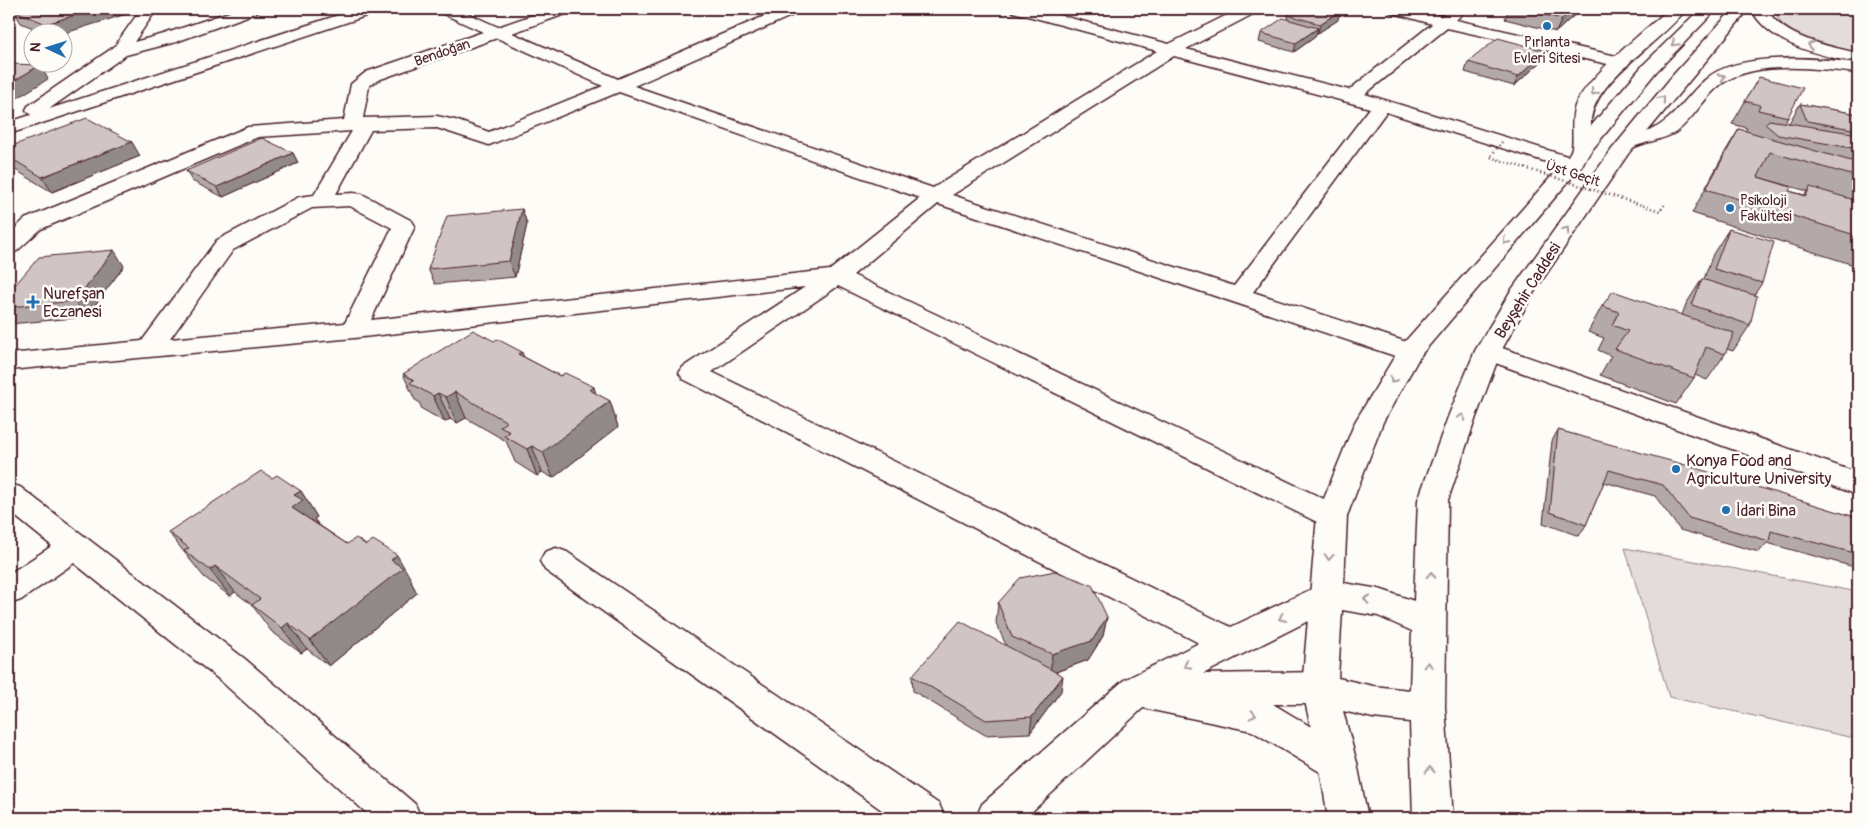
<svg xmlns="http://www.w3.org/2000/svg" width="1867" height="827" font-family="Pangolin,sans-serif">
  <rect width="100%" height="100%" fill="#fdfcf7"/>
  <filter id="ink" filterUnits="userSpaceOnUse"><feTurbulence type="fractalNoise" baseFrequency=".02" numOctaves="2"/><feDisplacementMap in="SourceGraphic" scale="10" xChannelSelector="R" yChannelSelector="G"/><feConvolveMatrix kernelMatrix="1 2 1 2 8 2 1 2 1" color-interpolation-filters="sRGB"/></filter>
  <g filter="url(#ink)">
    <!-- green -->
    <path fill="#e3dcda" stroke="#967e82" d="M1776,9H1858V54C1833,49 1802,42 1782,24C1779,21 1777,15 1775,11Z
      M1625,548L1858,592V739L1669,697Z"/>
    <g fill="none" stroke-linecap="round" stroke-linejoin="round">
      <defs>
        <path id="minor" d="M141,9H157L134,42L164,34L238,9H260L258,12L176,42L126,55L49,109L357,9H380L378,12L9,134V122L31,115L26,110L28,106L114,47Z
          M437,9H458L498,27L550,9H573L571,12L512,33L618,79L781,9H802L800,12L634,86L933,188L1157,51L1013,12L1011,9H1036L1169,44L1239,9H1259L1257,12L1186,49L1349,90L1432,24L1390,12L1388,9H1413L1441,16C1448,11 1451,9 1460,11L1462,14L1456,20L1621,57L1627,58L1630,62L1627,66L1621,67L1447,28L1365,94L1580,160L1583,164L1580,168L1573,170L1566,168L1386,112L1253,292L1419,346L1423,352L1419,358L1410,360L1401,358L938,204L853,275L1343,508L1347,516L1343,524L1332,528L1321,524L838,286L712,372L1231,627L1314,588L1326,584L1338,588L1342,597L1338,606L1203,674L1320,672L1333,677L1338,688L1333,699L1320,704H1273L1351,751L1357,763L1351,775L1338,781L1325,775L1252,731L1143,708L1025,818H976L982,804L1124,680L1199,643L683,379L679,373L683,367L805,287L354,338L9,370V354L142,341L217,240L299,197L314,195L352,131L258,137L41,229L17,251L9,253V234L25,219L248,127L344,120L351,84L366,72L483,32L439,12ZM497,38L603,86L489,132L455,120L437,116L363,118L369,86L378,80ZM1174,56L1370,108L1234,286L952,195ZM619,92L920,198L830,270L371,320L415,226L412,221L362,194L354,193L336,194L371,130L437,128L489,145ZM350,206L392,228L345,323L170,339L233,250L312,208Z
          M1488,343L1858,473V495L1479,357L1475,351L1479,345Z
          M9,484L20,487L245,659L415,804L421,818H372L221,681L74,563L21,600L9,604V574L52,546L9,511Z
          M556,548L567,552L939,804L945,818H893L545,570L540,561L545,552Z"/>
        <path id="major" d="M1669,9H1686C1662,43 1589,81 1591,126L1644,64L1700,9H1717L1656,72L1591,151L1580,168L1420,356L1383,422L1347,516L1344,583L1379,589L1414,601L1418,500L1448,417L1475,351L1510,292L1612,149L1674,74L1733,9H1749L1647,132C1674,121 1685,97 1706,79C1737,51 1819,58 1858,63V73C1819,69 1754,59 1720,85C1703,98 1694,119 1676,132C1664,140 1639,143 1633,148C1631,150 1628,154 1626,157L1534,292L1501,351L1476,417L1448,500L1445,707L1453,818H1413L1410,722L1373,718L1343,711L1357,763L1368,818H1328L1319,763L1302,688L1317,516L1355,422L1401,346L1565,161C1567,157 1571,152 1572,148C1574,133 1570,120 1575,106C1586,78 1645,30 1669,9ZM1342,610L1378,616L1412,631L1410,690L1373,686L1338,678Z
          M1751,9H1767C1782,37 1824,45 1853,52L1856,56L1853,60L1847,61C1812,53 1769,43 1751,9Z"/>
      </defs>
      <!-- minor casing -->
      <use href="#minor" stroke="#4a1f2b" stroke-width="3"/>
      <!-- major casing -->
      <use href="#major" stroke="#4a1f2b" stroke-width="3"/>
      <!-- minor -->
      <use href="#minor" fill="#fdfcf7" fill-rule="evenodd"/>
      <!-- major -->
      <use href="#major" fill="#fdfcf7" fill-rule="evenodd"/>
      <!-- path-bridge -->
      <path stroke="#4a1f2b" stroke-width="2.5" stroke-dasharray="1 3" stroke-linecap="butt" d="M1502,142L1490,157L1660,211L1665,204"/>
    </g>
    <!-- wall -->
    <path fill="#b3a9a9" stroke="#4a1f2b" fill-rule="evenodd" d="M18,9H135L136,11L62,32H43L21,23L13,10Z
      M1420,9H1446L1440,14Z
      M1509,9H1581L1556,32L1505,19Z
      M1288,15L1338,20L1318,33H1317L1315,37L1294,52L1259,42L1261,33L1287,20Z
      M1542,61L1514,86L1465,72L1468,62Z
      M1759,77L1788,117L1785,122L1789,123L1800,104L1858,114V264L1857,266L1692,213L1725,152L1739,129L1745,131L1747,128L1732,124ZM1758,177L1807,191L1805,195L1789,191Z
      M1858,93V102L1855,99Z
      M9,147L140,156L52,192L9,166Z
      M293,153L298,163L223,197L192,181L186,171Z
      M522,209L527,224L515,277L435,284L428,269Z
      M1729,229L1762,283L1754,295L1750,325L1733,351L1727,349L1725,354L1707,380L1695,375L1694,378L1676,404L1600,375L1611,356L1598,350L1604,338L1588,332L1602,306L1682,315L1686,304L1702,279H1704L1713,254Z
      M124,266L86,317L9,324V292Z
      M524,357L560,376L594,387L595,393L610,401L618,427L553,478L542,472L537,476L515,462L506,441L466,418L457,423L450,419L445,422L422,409L419,402L415,400L403,374Z
      M1558,430L1858,518V568L1767,543L1759,552L1680,530L1655,496L1604,482L1586,525L1579,536L1543,523L1552,441Z
      M301,491L317,517L314,519L319,525L347,544L412,581L411,582L417,593L329,666L307,649L301,653L271,631L252,605L235,592L230,596L204,577L168,532Z
      M998,603L1107,617L1103,636L1088,660L1056,672L1061,691L1030,733L985,735L913,691L912,676L1006,645L996,623Z"/>
    <!-- shaded-wall -->
    <path fill="#928a89" stroke="#4a1f2b" d="M95,9H135L136,11L62,34V32H51L46,24Z
      M1441,9H1446L1440,14Z
      M1573,9H1581L1556,32L1562,19Z
      M1340,11L1338,20L1318,33L1320,24Z
      M1318,28L1315,37L1294,52L1296,43Z
      M1546,51L1542,61L1514,86L1518,77Z
      M40,65L48,79L9,103V84Z
      M132,142L140,156L52,192L42,177Z
      M293,153L298,163L223,197L217,187Z
      M522,209L527,224L515,277L509,261Z
      M114,250L124,266L86,317L75,301Z
      M522,352L531,377L518,354Z
      M594,387L600,409L610,401L618,427L553,478L543,452L590,390Z
      M455,392L466,418L457,423L446,397Z
      M438,393L450,419L445,422L433,396Z
      M532,446L542,472L537,476L527,449Z
      M301,491L317,517L314,519L319,526L292,508L294,495Z
      M397,555L412,581L411,582L417,593L329,666L310,640L391,560Z
      M215,566L235,592L230,596L210,570Z
      M1107,617L1103,636L1088,660L1050,674L1052,654Z
      M288,623L307,649L301,653L282,628Z
      M1063,676L1061,691L1030,733L1032,717Z"/>
    <!-- building -->
    <path fill="#d0c5c4" stroke="#4a1f2b" d="M18,9H95L46,24L13,10Z
      M1298,9H1333L1340,11L1320,24L1288,15Z
      M1520,9H1573L1562,19Z
      M1283,18L1318,28L1296,43L1261,33Z
      M1498,38L1546,51L1518,77L1468,62Z
      M9,64L40,65L9,84Z
      M1759,77L1803,88L1788,117L1758,110L1760,105L1745,101Z
      M1800,104L1858,114V130L1807,121Z
      M87,118L132,142L42,177L9,157V147Z
      M1769,120L1858,134V149L1778,135L1765,124Z
      M1739,129L1858,163V177L1770,152L1758,177L1791,187L1789,191L1806,196L1810,187L1858,201V236L1706,189Z
      M262,138L293,153L217,187L186,171Z
      M522,209L509,261L428,269L447,216Z
      M1729,229L1774,242L1762,283L1714,269Z
      M114,250L75,301L9,307V292L39,257Z
      M1702,279L1757,296L1750,325L1692,305Z
      M1613,291L1734,333L1725,354L1706,347L1694,378L1615,349L1628,331L1612,325L1619,312L1602,306Z
      M473,330L494,341L497,339L522,352L518,354L560,376L565,373L594,387L590,390L610,401L543,452L532,446L527,449L504,436L510,432L500,427L507,422L455,392L446,397L438,393L433,396L410,383L414,380L403,374Z
      M1558,430L1689,466L1858,518V554L1771,531L1769,541L1689,518L1663,485L1609,470L1586,525L1550,512Z
      M261,471L272,478L277,475L301,491L294,495L303,500L292,508L347,544L356,538L366,545L373,540L397,555L391,560L403,568L310,640L288,623L282,628L252,605L260,599L215,566L210,570L184,551L189,548L168,532Z
      M1055,571L1092,585L1107,617L1092,641L1052,654L1012,637L998,603L1020,578Z
      M960,621L1063,676L1032,717L986,720L912,676Z"/>
    <!-- one-way arrows -->
    <defs><path id="oneway-chevron" d="M-2-3.5L2.5 0L-2 3.5" fill="none" stroke-width="1.6" stroke-linecap="round" stroke-linejoin="round" transform="scale(1.25)"/></defs>
    <g stroke="#ac999b">
      <use href="#oneway-chevron" transform="translate(1675 43) rotate(135)"/>
      <use href="#oneway-chevron" transform="translate(1811 45) rotate(-160)"/>
      <use href="#oneway-chevron" transform="translate(1722 77) rotate(-27)"/>
      <use href="#oneway-chevron" transform="translate(1594 92) rotate(128)"/>
      <use href="#oneway-chevron" transform="translate(1662 99) rotate(-51)"/>
      <use href="#oneway-chevron" transform="translate(1566 230) rotate(-55)"/>
      <use href="#oneway-chevron" transform="translate(1506 241) rotate(131)"/>
      <use href="#oneway-chevron" transform="translate(1393 380) rotate(120)"/>
      <use href="#oneway-chevron" transform="translate(1462 417) rotate(-70)"/>
      <use href="#oneway-chevron" transform="translate(1329 557) rotate(94)"/>
      <use href="#oneway-chevron" transform="translate(1431 575) rotate(-88)"/>
      <use href="#oneway-chevron" transform="translate(1367 599) rotate(-166)"/>
      <use href="#oneway-chevron" transform="translate(1282 618) rotate(155)"/>
      <use href="#oneway-chevron" transform="translate(1187 665) rotate(152)"/>
      <use href="#oneway-chevron" transform="translate(1428 665) rotate(-89)"/>
      <use href="#oneway-chevron" transform="translate(1253 715) rotate(13)"/>
      <use href="#oneway-chevron" transform="translate(1430 770) rotate(-93)"/>
    </g>
  </g>
  <!-- markers -->
  <g fill="#1f6fb2" stroke="#fdfcf7" stroke-width="2">
    <circle cx="1547" cy="26" r="5"/>
    <circle cx="1730" cy="208" r="5"/>
    <path d="M30.5 294.5h5v5h5v5h-5v5h-5v-5h-5v-5h5z"/>
    <circle cx="1676" cy="469" r="5"/>
    <circle cx="1726" cy="510" r="5"/>
  </g>
  <g text-anchor="middle" stroke-width="5" stroke-linejoin="round" paint-order="stroke">
    <!-- far-poi labels -->
    <g font-size="14" fill="#4a1f2b" stroke="#fdfcf7">
      <text x="1547" y="47">Pırlanta<tspan x="1547" dy="16">Evleri Sitesi</tspan></text>
      <text x="1740" y="205" text-anchor="start">Psikoloji<tspan x="1740" dy="16">Fakültesi</tspan></text>
    </g>
    <!-- far-street labels -->
    <g font-size="14" fill="#4a1f2b" stroke="#fdfcf7">
      <text transform="translate(442 52) rotate(-19)" y="5">Bendoğan</text>
      <text transform="translate(1573 173) rotate(18)" y="5">Üst Geçit</text>
    </g>
    <!-- street labels -->
    <g font-size="16" fill="#4a1f2b" stroke="#fdfcf7">
      <text transform="translate(1527 290) rotate(-58)" y="6">Beyşehir Caddesi</text>
    </g>
    <!-- poi labels -->
    <g font-size="16" fill="#4a1f2b" stroke="#fdfcf7" text-anchor="start">
      <text x="43" y="299">Nurefşan<tspan x="43" dy="18">Eczanesi</tspan></text>
      <text x="1686" y="466">Konya Food and<tspan x="1686" dy="18">Agriculture University</tspan></text>
      <text x="1736" y="516">İdari Bina</text>
    </g>
  </g>
  <!-- margin -->
  <rect width="1867" height="827" fill="none" stroke="#fdfcf7" stroke-width="30"/>
  <rect x="15" y="15" width="1837" height="797" fill="none" stroke="#4a1f2b" stroke-width="2" filter="url(#ink)"/>
  <!-- north arrow -->
  <g transform="translate(48 48) rotate(274)"><circle r="24" fill="#fdfcf7" stroke="#b5a4a5"/>
  <path d="M0-4L9 19L0 12L-9 19Z" fill="#1f6fb2"/>
  <text y="-8" font-size="14" font-weight="bold" text-anchor="middle" fill="#4a1f2b">N</text>
  </g>
</svg>
